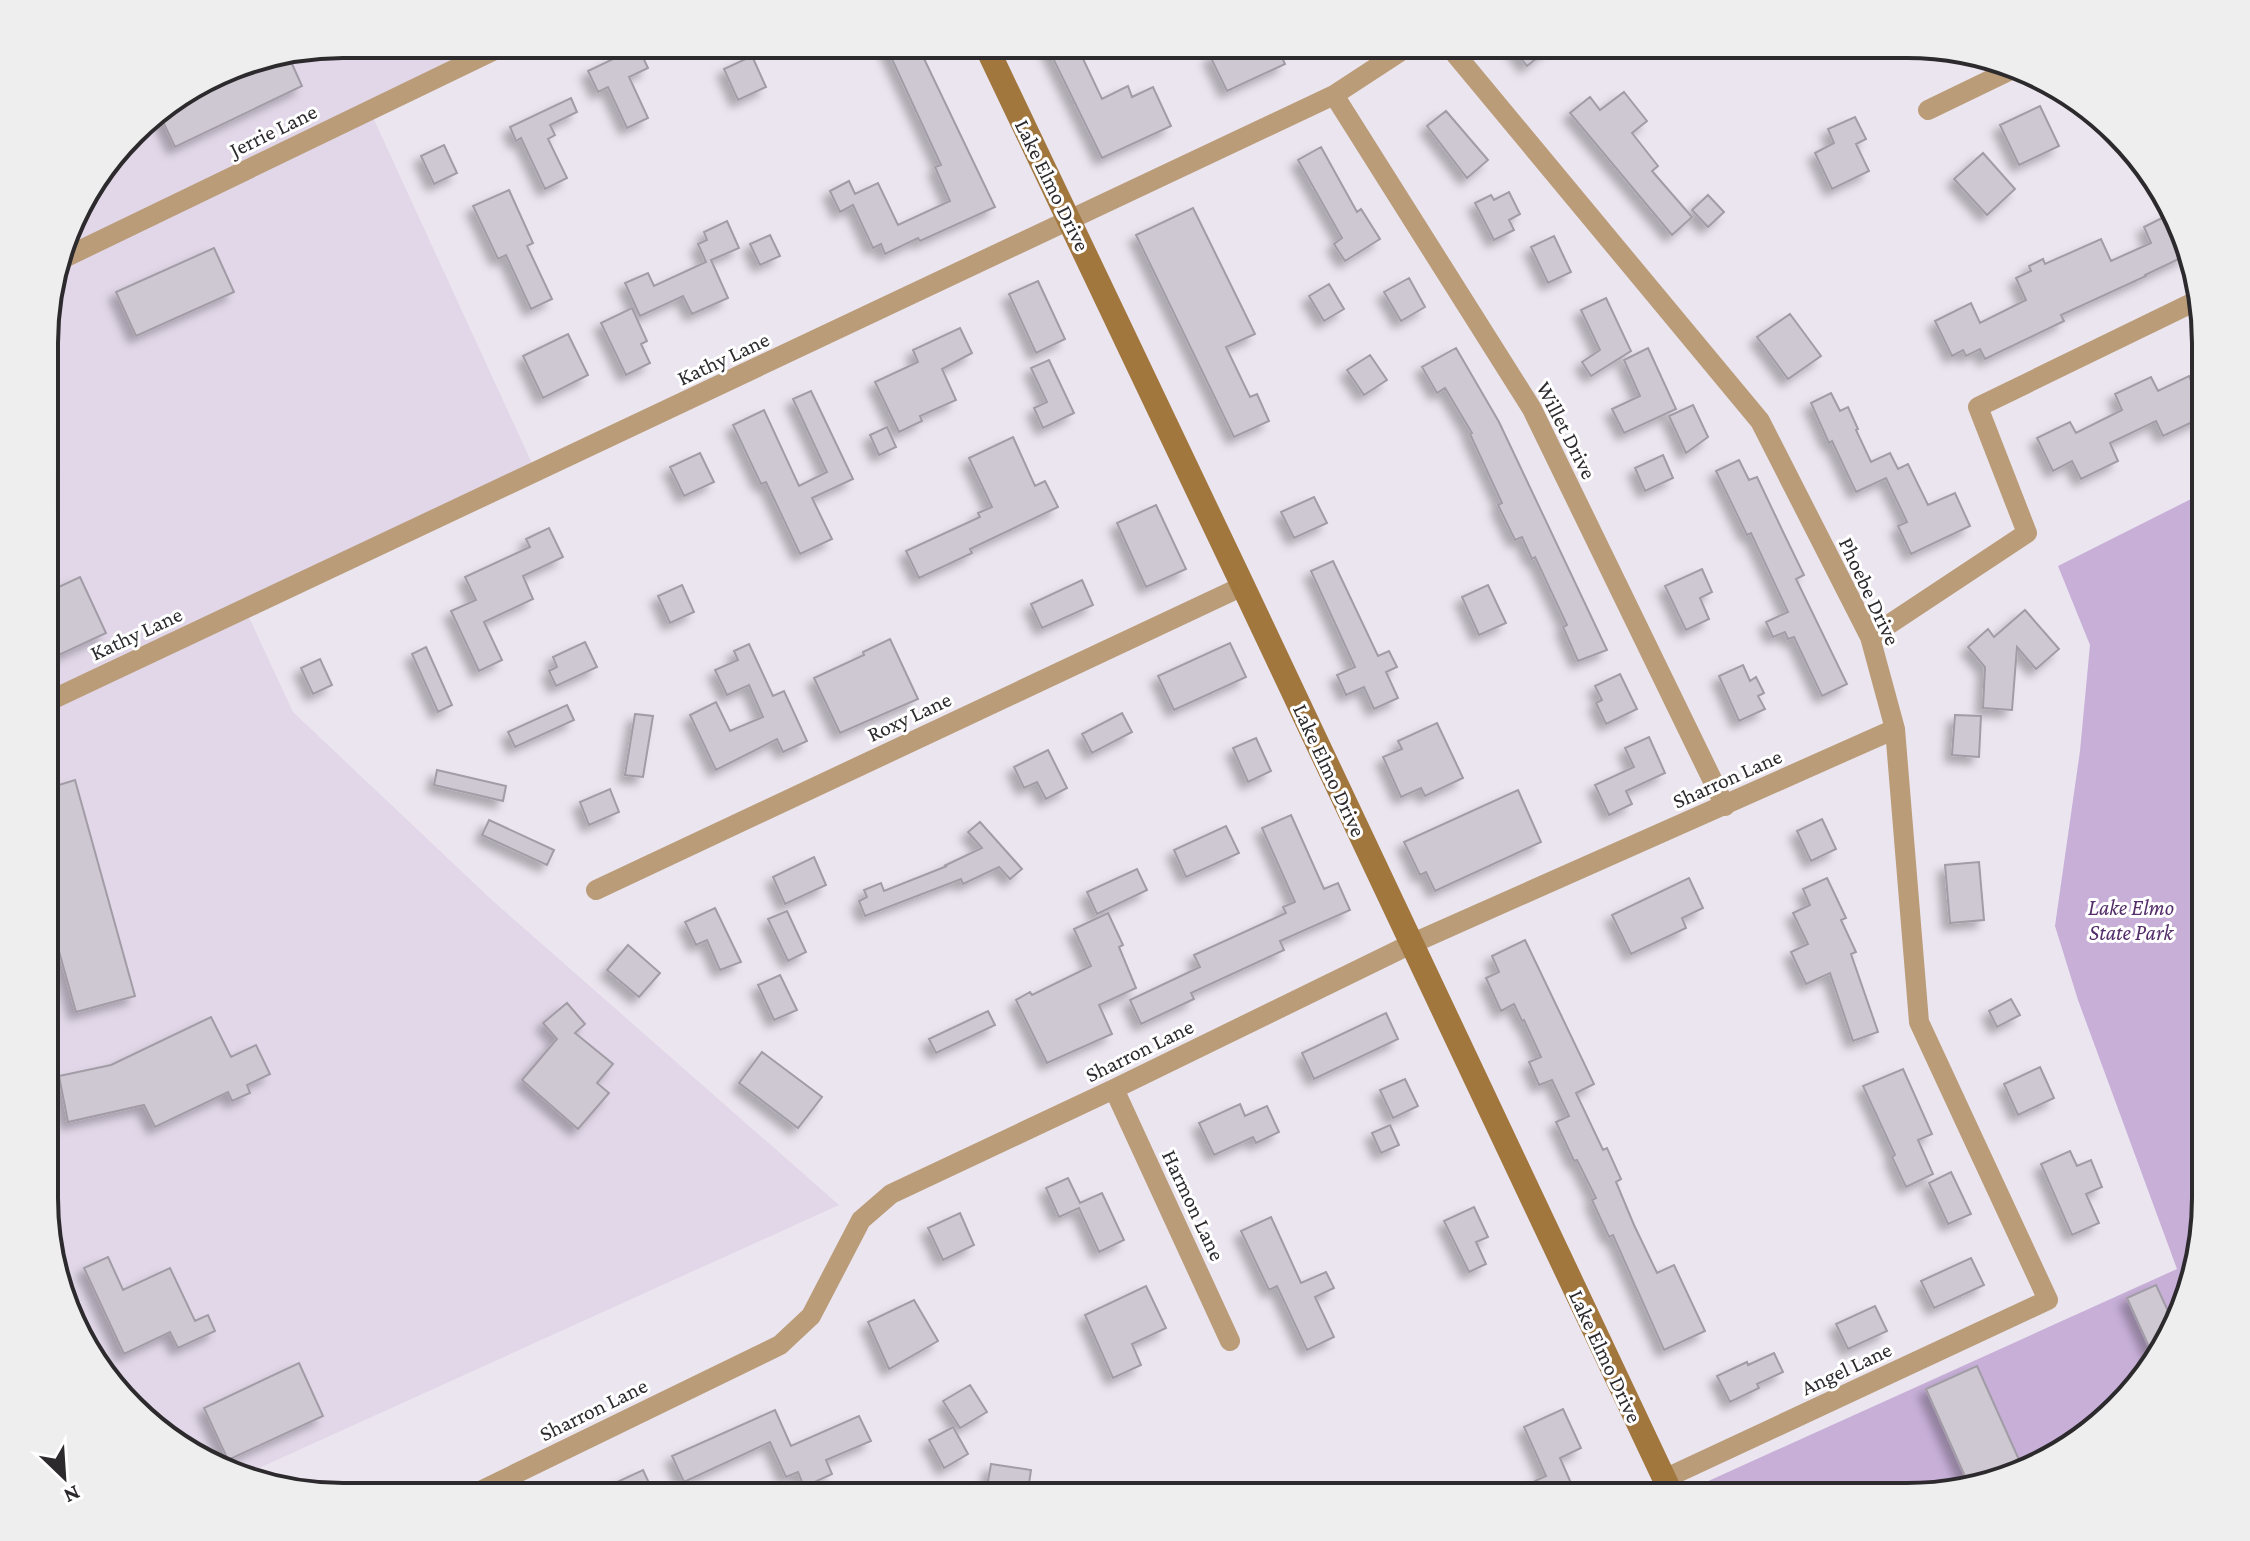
<svg xmlns="http://www.w3.org/2000/svg" width="2250" height="1541" font-family="'Crimson Pro',serif">
  <defs>
    <filter id="shadow"><feDropShadow dx="-7" dy="7" stdDeviation="4" flood-color="#0004"/></filter>
  </defs>
  <rect width="100%" height="100%" fill="#ebe5ef"/>
  <!-- built -->
  <path fill="#e1d7e8" d="M343,44H507L370,111L536,472L245,609L293,712L494,902L839,1205L239,1477L161,1435L84,1347L47,1237V304L75,210L146,119L229,67Z"/>
  <!-- green -->
  <path fill="#c7afd8" d="M2205,492V1217L2190,1295L2144,1380L2040,1466L1907,1497H1673L2177,1269L2078,1000L2055,926L2080,751L2090,645L2058,566Z"/>
  <!-- building -->
  <path fill="#cec8d2" stroke="#a19ca5" stroke-width="2" filter="url(#shadow)" d="M885,44H917L995,207L920,241L918,238L885,254L881,244L873,248L853,205L840,212L830,191L849,181L855,194L878,183L898,225L950,201L935,167L941,165Z
    M1046,44H1076L1102,99L1128,86L1132,97L1153,87L1171,126L1102,158Z
    M1264,44H1276L1285,64L1227,91L1210,56L1232,46L1237,57Z
    M1510,44H1554L1527,66Z
    M638,47L648,68L629,77L648,118L627,128L608,87L598,92L588,71Z
    M288,55L302,86L175,147L158,111L229,67Z
    M752,56L766,87L738,100L724,69Z
    M1624,92L1647,121L1632,133L1658,166L1652,171L1692,217L1672,235L1570,113L1590,97L1600,110Z
    M571,98L577,112L550,125L555,135L548,139L567,178L545,189L521,138L516,141L510,127Z
    M2040,106L2059,146L2019,165L2000,125Z
    M1446,111L1488,160L1467,178L1427,126Z
    M1855,117L1866,139L1856,144L1869,171L1832,189L1815,153L1834,143L1828,129Z
    M444,145L457,173L434,184L421,156Z
    M1321,147L1357,212L1361,209L1380,239L1345,261L1334,244L1342,238L1298,160Z
    M1983,153L2015,189L1987,215L1954,179Z
    M509,190L533,243L527,246L552,299L531,309L506,255L498,259L473,206Z
    M1509,192L1520,214L1509,220L1514,230L1494,240L1475,203L1491,195L1494,200Z
    M1708,195L1724,212L1708,227L1692,210Z
    M1193,208L1255,334L1226,347L1250,397L1257,394L1269,421L1234,437L1136,235Z
    M2172,213L2185,256L2145,275L2146,276L2061,315L2064,321L1985,359L1980,349L1966,356L1963,350L1952,356L1935,321L1971,303L1980,323L2026,300L2016,278L2031,271L2029,266L2043,259L2045,264L2101,239L2111,261L2151,243L2144,227Z
    M727,221L739,248L711,260L728,298L692,314L683,296L640,316L625,283L648,273L654,286L706,262L698,244L707,240L704,232Z
    M770,235L780,256L760,265L750,244Z
    M1554,236L1571,272L1548,283L1531,247Z
    M214,248L234,292L136,336L116,292Z
    M1409,278L1425,307L1401,321L1384,292Z
    M1038,281L1065,339L1036,353L1009,294Z
    M1329,284L1344,309L1324,321L1309,296Z
    M1606,298L1631,351L1591,376L1582,362L1600,350L1581,310Z
    M632,308L647,341L641,344L650,363L626,375L601,323Z
    M1790,314L1821,356L1788,379L1757,337Z
    M960,328L972,353L942,369L956,400L920,416L922,421L899,432L875,382L918,362L913,350Z
    M568,334L588,375L543,398L523,356Z
    M1456,348L1499,422L1607,650L1578,661L1563,627L1567,625L1535,557L1532,559L1522,537L1515,540L1498,505L1502,503L1470,434L1472,433L1445,388L1437,393L1422,367Z
    M1648,348L1676,409L1624,433L1612,409L1640,396L1624,360Z
    M1370,355L1387,380L1364,395L1347,370Z
    M1049,360L1074,413L1043,428L1034,408L1047,402L1031,368Z
    M2189,376L2205,410V416L2163,436L2156,421L2110,443L2118,461L2081,479L2072,461L2053,471L2037,438L2070,422L2076,433L2122,410L2115,394L2151,377L2158,391Z
    M811,391L853,479L812,498L832,539L800,554L766,482L761,484L733,425L764,410L799,486L827,472L793,399Z
    M1831,393L1840,411L1848,407L1858,429L1856,430L1871,462L1890,453L1898,469L1908,464L1928,505L1955,493L1970,526L1911,554L1898,526L1907,522L1886,478L1856,492L1832,441L1829,443L1811,403Z
    M1693,405L1708,437L1686,453L1669,416Z
    M887,427L896,447L879,455L870,435Z
    M1013,437L1035,486L1045,481L1058,507L970,549L972,553L919,578L906,551L980,517L978,513L992,507L969,458Z
    M700,453L714,482L684,496L670,467Z
    M1663,455L1673,478L1645,491L1635,468Z
    M1739,460L1749,480L1757,477L1785,536L1804,575L1796,579L1847,684L1822,696L1794,637L1788,639L1785,632L1773,637L1766,622L1788,612L1751,533L1747,535L1716,471Z
    M1314,497L1327,523L1294,538L1281,512Z
    M1156,505L1186,569L1146,587L1117,523Z
    M549,528L563,557L523,576L533,599L484,622L502,660L479,671L451,611L476,600L465,577L530,547L526,539Z
    M1333,561L1378,656L1389,651L1397,667L1386,672L1398,698L1374,709L1364,687L1346,695L1337,675L1355,667L1311,571Z
    M1702,569L1712,592L1700,598L1709,619L1686,630L1665,586Z
    M80,577L106,633L46,661V593Z
    M1082,580L1093,605L1042,628L1031,604Z
    M682,585L694,612L670,623L658,596Z
    M1488,585L1506,623L1479,635L1462,597Z
    M2025,610L2059,649L2036,669L2017,647L2012,710L1983,708L1985,667L1968,647L1988,629L1994,637Z
    M890,639L918,699L840,733L814,678L864,655L863,652Z
    M585,642L597,667L556,686L549,671L557,667L553,657Z
    M1230,643L1246,677L1174,710L1158,676Z
    M749,644L773,696L784,691L807,741L783,752L777,739L716,770L690,715L716,702L730,731L763,717L749,685L727,695L715,670L738,660L734,651Z
    M426,647L452,705L438,712L412,654Z
    M320,659L332,685L313,694L301,668Z
    M1743,665L1750,681L1756,677L1764,693L1758,696L1765,709L1739,721L1719,676Z
    M1620,674L1637,709L1606,724L1596,703L1602,700L1595,686Z
    M567,705L574,720L515,747L508,732Z
    M1122,713L1132,732L1092,753L1082,734Z
    M635,714L653,716L643,777L625,775Z
    M1955,715L1981,716L1979,757L1952,755Z
    M1437,723L1463,778L1425,796L1421,788L1401,797L1383,757L1402,749L1398,741Z
    M1649,737L1665,773L1626,791L1632,804L1609,815L1595,785L1634,767L1625,748Z
    M1256,738L1271,771L1248,782L1233,748Z
    M1048,750L1067,788L1046,799L1037,782L1024,788L1014,767Z
    M437,770L506,786L503,801L434,785Z
    M75,780L135,996L76,1012L46,905V789Z
    M610,789L619,812L589,825L580,802Z
    M1518,790L1541,842L1435,891L1426,872L1420,875L1404,842Z
    M1291,815L1324,889L1338,883L1350,910L1280,941L1284,950L1191,993L1194,999L1141,1024L1130,1000L1200,967L1194,955L1286,913L1283,907L1295,902L1262,828Z
    M1822,819L1836,849L1811,861L1797,831Z
    M489,820L554,850L547,865L482,835Z
    M980,822L1022,869L1010,879L999,867L963,884L961,879L865,916L859,901L867,897L864,890L881,883L884,891L947,866H944L982,848L968,832Z
    M1226,826L1239,853L1186,877L1174,850Z
    M814,857L826,885L785,904L773,877Z
    M1979,862L1984,920L1950,923L1945,865Z
    M1137,869L1147,890L1097,914L1087,892Z
    M1689,878L1703,908L1682,918L1686,928L1631,954L1612,915Z
    M1827,878L1846,918L1841,920L1856,952L1851,954L1878,1032L1853,1041L1830,973L1806,984L1791,952L1808,944L1793,913L1810,905L1803,889Z
    M715,908L741,962L720,970L707,940L696,945L685,922Z
    M787,911L806,952L788,961L768,919Z
    M1108,913L1123,945L1119,947L1136,988L1099,1005L1112,1034L1047,1063L1016,1000L1030,992L1032,995L1091,966L1074,929Z
    M1525,940L1594,1084L1576,1093L1603,1150L1607,1148L1621,1179L1616,1182L1634,1225L1657,1273L1674,1265L1705,1331L1664,1350L1613,1235L1609,1237L1592,1200L1596,1198L1577,1160L1574,1161L1556,1122L1569,1116L1552,1080L1539,1085L1529,1062L1541,1057L1524,1020L1522,1021L1514,1004L1501,1011L1486,978L1499,972L1492,956Z
    M628,945L660,973L639,997L607,970Z
    M780,975L797,1010L774,1020L758,985Z
    M2011,999L2020,1015L1997,1027L1989,1011Z
    M567,1003L585,1024L575,1033L613,1064L597,1083L609,1093L578,1129L522,1080L557,1039L543,1023Z
    M988,1011L995,1025L936,1053L929,1039Z
    M1386,1013L1398,1039L1314,1079L1302,1053Z
    M211,1017L231,1057L256,1045L270,1074L247,1085L250,1093L232,1101L228,1092L155,1127L144,1105L68,1122L59,1076L111,1065Z
    M762,1052L822,1097L798,1128L739,1083Z
    M2040,1067L2054,1098L2018,1115L2004,1084Z
    M1903,1069L1932,1134L1918,1140L1933,1174L1906,1187L1892,1157L1895,1155L1863,1086Z
    M1405,1079L1418,1106L1393,1118L1380,1090Z
    M1240,1104L1245,1116L1267,1106L1279,1132L1256,1143L1253,1137L1214,1155L1199,1123Z
    M1390,1125L1399,1145L1381,1153L1372,1133Z
    M2070,1151L2077,1166L2091,1160L2102,1187L2086,1194L2099,1223L2072,1235L2041,1164Z
    M1951,1172L1971,1214L1948,1224L1929,1183Z
    M1068,1178L1080,1203L1102,1193L1124,1240L1099,1252L1079,1208L1059,1217L1046,1188Z
    M1474,1207L1488,1237L1476,1242L1486,1264L1469,1272L1444,1221Z
    M960,1213L974,1245L943,1260L928,1228Z
    M1271,1217L1301,1283L1326,1272L1334,1288L1315,1297L1334,1337L1307,1350L1277,1286L1269,1290L1241,1231Z
    M108,1257L123,1290L170,1268L195,1321L208,1315L215,1331L178,1348L170,1332L124,1354L84,1268Z
    M1971,1258L1984,1285L1934,1308L1921,1281Z
    M2156,1285L2174,1324L2155,1360L2127,1298Z
    M1146,1286L1166,1328L1132,1344L1141,1365L1113,1378L1085,1315Z
    M914,1300L938,1341L889,1369L868,1322Z
    M1875,1306L1887,1331L1848,1349L1836,1324Z
    M1774,1353L1783,1372L1757,1384L1759,1388L1730,1402L1717,1376L1747,1362L1748,1365Z
    M299,1363L323,1416L228,1460L204,1408Z
    M1977,1366L2020,1462L1980,1480L1968,1483L1926,1389Z
    M970,1385L987,1412L960,1428L943,1401Z
    M1563,1409L1581,1448L1560,1458L1574,1490L1559,1497H1543L1535,1481L1546,1476L1524,1427Z
    M775,1410L791,1446L859,1416L871,1441L826,1460L832,1474L804,1487L798,1472L786,1477L770,1442L684,1482L672,1456Z
    M953,1427L968,1454L944,1468L929,1440Z
    M991,1464L1031,1470L1027,1497L986,1492Z
    M643,1470L655,1496H587Z"/>
  <g fill="none" stroke-linecap="round" stroke-linejoin="round">
    <!-- street -->
    <path stroke="#ba9c78" stroke-width="20" d="M1447,44L1760,421L1870,637L1895,729L1919,1022L2048,1300L1664,1479
      M1334,95L1532,409L1725,806
      M1928,110L2017,67
      M60,260L507,44
      M1870,637L2027,533L1978,407L2198,300
      M47,702L1334,95L1412,44
      M596,890L1243,586
      M1114,1089L1230,1341
      M470,1496L780,1345L811,1316L861,1220L891,1194L1114,1089L1411,944L1895,729"/>
    <!-- secondary -->
    <path stroke="#a2773e" stroke-width="24" d="M985,44L1243,586L1673,1497"/>
  </g>
  <g text-anchor="middle" stroke-width="6" stroke-linejoin="round" paint-order="stroke">
    <!-- street labels -->
    <g font-size="22" fill="#2c2a2d" stroke="#fff">
      <text transform="translate(273 130) rotate(-26)" y="8">Jerrie Lane</text>
      <text transform="translate(1053 185) rotate(64)" y="8">Lake Elmo Drive</text>
      <text transform="translate(723 358) rotate(-25)" y="8">Kathy Lane</text>
      <text transform="translate(1567 430) rotate(63)" y="8">Willet Drive</text>
      <text transform="translate(1870 591) rotate(65)" y="8">Phoebe Drive</text>
      <text transform="translate(136 633) rotate(-25)" y="8">Kathy Lane</text>
      <text transform="translate(909 716) rotate(-25)" y="8">Roxy Lane</text>
      <text transform="translate(1330 770) rotate(65)" y="8">Lake Elmo Drive</text>
      <text transform="translate(1727 778) rotate(-24)" y="8">Sharron Lane</text>
      <text transform="translate(1139 1050) rotate(-26)" y="8">Sharron Lane</text>
      <text transform="translate(1194 1205) rotate(65)" y="8">Harmon Lane</text>
      <text transform="translate(1606 1356) rotate(65)" y="8">Lake Elmo Drive</text>
      <text transform="translate(1846 1368) rotate(-25)" y="8">Angel Lane</text>
      <text transform="translate(593 1409) rotate(-26)" y="8">Sharron Lane</text>
    </g>
    <!-- park labels -->
    <g font-size="22" font-style="italic" fill="#532d69" stroke="#fff">
      <text x="2131" y="915">Lake Elmo<tspan x="2131" dy="25">State Park</tspan></text>
    </g>
  </g>
  <!-- crop -->
  <path d="M0 0H2250V1541H0ZM343 58H1907A285 285 0 0 1 2192 343V1198A285 285 0 0 1 1907 1483H343A285 285 0 0 1 58 1198V343A285 285 0 0 1 343 58Z" fill="#eee" fill-rule="evenodd"/>
  <path fill="none" stroke="#2c2a2d" stroke-width="4" d="M343 58H1907A285 285 0 0 1 2192 343V1198A285 285 0 0 1 1907 1483H343A285 285 0 0 1 58 1198V343A285 285 0 0 1 343 58Z"/>
  <!-- north arrow -->
  <g transform="translate(64 1477) rotate(155)" stroke="#ffffff" stroke-width="6" paint-order="stroke">
  <path d="M0-6L14 30L0 20L-14 30Z" fill="#2c2a2d"/>
  <text y="-12" font-size="22" font-weight="bold" text-anchor="middle" fill="#2c2a2d">N</text>
  </g>
</svg>
